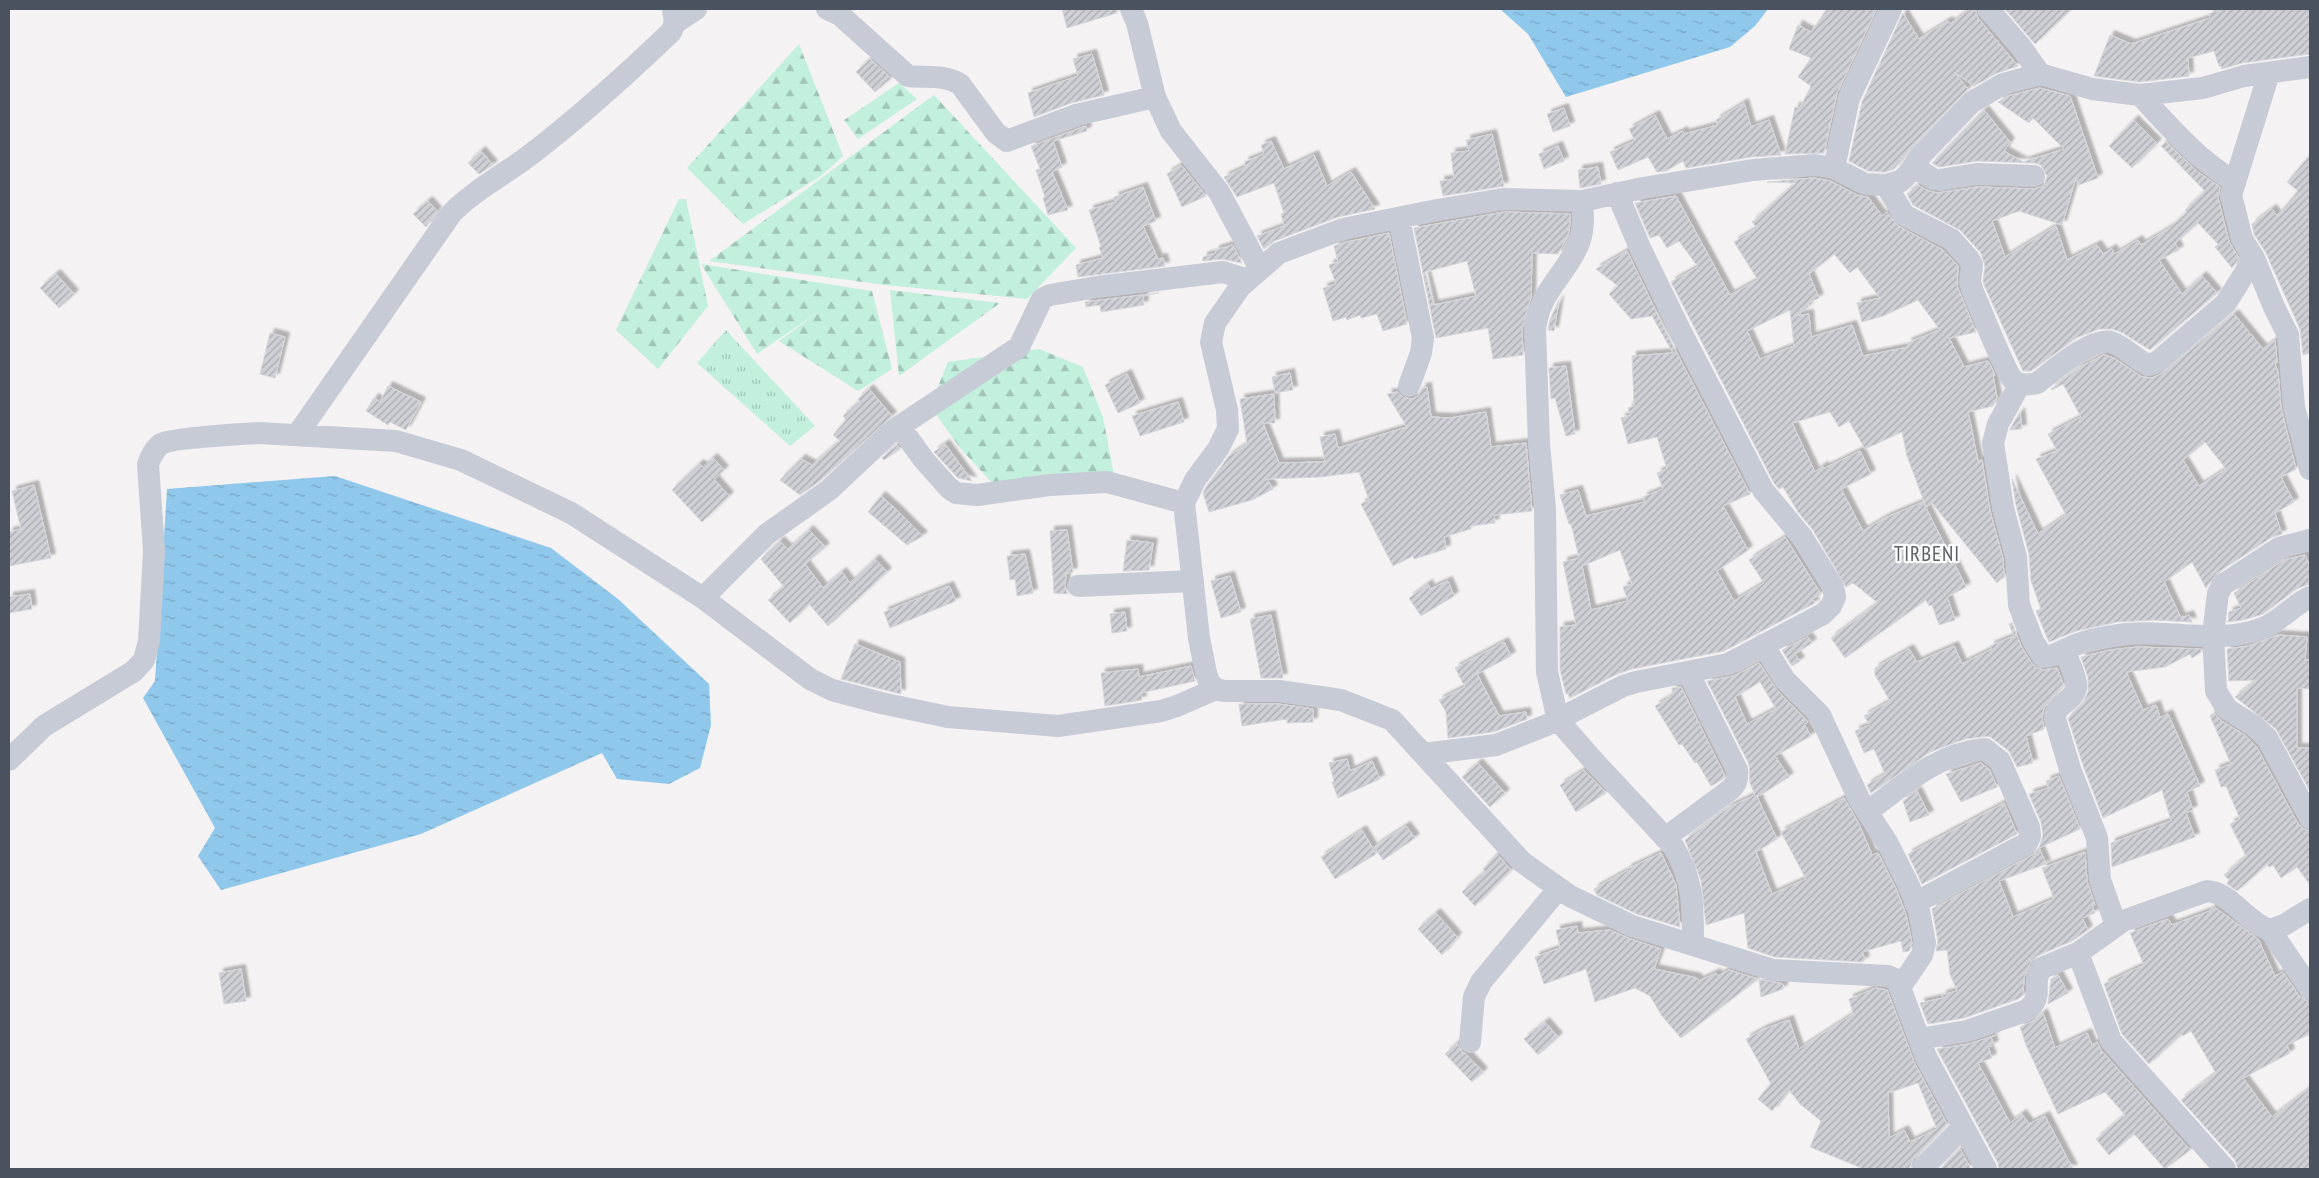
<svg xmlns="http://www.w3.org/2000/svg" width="2319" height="1178" font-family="'PT Sans Narrow',sans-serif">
  <defs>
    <pattern id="grass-tufts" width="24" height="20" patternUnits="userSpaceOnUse" patternTransform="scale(1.25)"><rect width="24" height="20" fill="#c2f0dc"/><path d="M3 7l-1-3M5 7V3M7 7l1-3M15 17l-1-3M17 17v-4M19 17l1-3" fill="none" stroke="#a0c5b6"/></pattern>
    <pattern id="forest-firs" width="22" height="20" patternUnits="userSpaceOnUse" patternTransform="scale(1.25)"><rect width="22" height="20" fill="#c2f0dc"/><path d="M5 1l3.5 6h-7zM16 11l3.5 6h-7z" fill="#a0c5b6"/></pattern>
    <pattern id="water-ripples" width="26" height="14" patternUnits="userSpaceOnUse" patternTransform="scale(1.25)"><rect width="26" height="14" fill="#90c8ec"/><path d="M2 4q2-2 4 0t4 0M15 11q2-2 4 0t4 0" fill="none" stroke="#78a5c2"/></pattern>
    <pattern id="building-hatch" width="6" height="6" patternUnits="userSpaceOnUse" patternTransform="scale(1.25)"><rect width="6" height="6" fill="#cfd0d6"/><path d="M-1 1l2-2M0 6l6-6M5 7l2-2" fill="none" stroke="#aaabb1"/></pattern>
    <filter id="shadow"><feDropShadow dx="4.5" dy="-4.5" stdDeviation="1" flood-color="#0004"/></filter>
  </defs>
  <rect width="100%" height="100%" fill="#f4f2f2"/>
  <!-- grass -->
  <path fill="url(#grass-tufts)" d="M726,330L815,426L790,446L697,363Z"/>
  <!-- forest -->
  <path fill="url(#forest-firs)" d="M799,44L843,156L821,176L743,224L687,168Z
    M899,83L917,99L858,139L844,120Z
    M934,95L1076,248L1027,299L885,285L709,261Z
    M679,199H686L708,306L658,369L616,330Z
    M701,264L872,291L892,369L858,391L779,341L823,309L757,354Z
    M890,290L1000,303L899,376Z
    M1039,349L1083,367L1103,417L1114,475L996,487L960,448L930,406L948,362Z"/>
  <!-- water -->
  <path fill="url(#water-ripples)" d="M1500,9H1768L1755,26L1730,47L1566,97L1528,34Z
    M335,476L551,548L618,599L709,684L711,725L700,768L669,784L617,779L602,753L421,834L221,890L198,856L215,828L143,698L155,681L167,489Z"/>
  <!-- building -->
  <path fill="url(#building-hatch)" stroke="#d6d7dd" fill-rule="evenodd" filter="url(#shadow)" d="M1062,9H1116L1117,13L1067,28Z
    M1827,9L1876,10L1837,93L1824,153L1785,154L1795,107L1800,108L1811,86L1798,77L1811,58L1789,49L1798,25L1811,32Z
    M1971,9H1975L1978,18L2018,66L1997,73L1974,86L1954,72L1968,89L1913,145L1894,169L1885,172L1868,171L1849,161L1862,102L1903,13L1919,39L1948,21L1950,24Z
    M2005,9H2071L2035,44Z
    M2222,9H2310V54L2242,63L2222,69L2221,66H2219L2214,51L2188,58L2189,76L2140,82L2094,76L2110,35L2131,44L2210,18L2209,14Z
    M1092,54L1104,95L1071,103L1034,117L1028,93L1078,76L1073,59Z
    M870,59L891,78L875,92L856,72Z
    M2040,88L2070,96L2098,178L2079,185L2076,177L2062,225L2019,211L1992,221L2005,257L2056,226L2067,260L2097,245L2103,254L2112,249L2115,254L2138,240L2141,245L2170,228L2187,212L2185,210L2205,191L2161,146L2166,142L2199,173L2220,187L2218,198L2229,242L2239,258L2232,268L2215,247L2218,244L2198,223L2175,243L2179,250L2159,260L2182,294L2202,276L2217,293L2150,350L2121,332L2112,329H2099L2076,338L2031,371H2023L1985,287L1983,281L1985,266L1981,253L1960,230L1913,205L1907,194L1918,185L1926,190L1937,193L1978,187L2034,189L2041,187L2045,183L2047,176L2041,165L2035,163L1977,161L1939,167L1932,163L1984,110L2010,142L2004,151L2023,162L2064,149L2033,118L2029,123L1998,102L2008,96Z
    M1744,103L1751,127L1769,120L1781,155L1751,157L1686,168L1683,161L1666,171L1657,172L1648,157L1618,170L1610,152L1635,141L1629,129L1655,115L1667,139L1683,131L1684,134L1718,125L1716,120Z
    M1564,108L1570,126L1553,132L1547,114Z
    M2134,120L2157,143L2132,168L2109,146Z
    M1086,126L1087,131L1053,141L1062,167L1052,172L1068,210L1048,215L1043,198L1045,197L1036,170L1040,169L1031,146Z
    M1492,134L1504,186L1443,196L1440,181L1454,179L1451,153L1469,151L1466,140Z
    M1271,141L1284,169L1314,155L1327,186L1351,172L1375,209L1338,217L1274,241L1264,249L1257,236L1284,226L1281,214L1284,213L1274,183L1237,197L1224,177L1246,167L1244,162L1264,154L1261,145Z
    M1558,146L1564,161L1544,169L1539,154Z
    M481,151L493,165L479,174L468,163Z
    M2310,155V353L2303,355L2300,329L2266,253L2254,234L2252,224L2272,209L2277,216L2298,191L2287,182Z
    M1181,165L1206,196L1182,207L1167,174Z
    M1598,167L1601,184L1580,188L1578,170Z
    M1814,178L1830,181L1859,196L1868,197L1882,216L1887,212L1898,226L1943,250L1958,266L1957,286L1976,332L1949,338L1964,367L1988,361L1995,375L1993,376L1997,398L1993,406L1968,412L1978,461L1982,460L1990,511L2003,559L2004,576L1997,583L1932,503L1926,507L1907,456L1902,432L1865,449L1849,421L1839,427L1830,412L1792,423L1815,472L1823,466L1825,468L1860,451L1871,474L1841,489L1863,531L1885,518L1923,502L1966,587L1947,597L1955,620L1939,625L1932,605L1929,606L1926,600L1845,658L1831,638L1878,603L1853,583L1846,587L1813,530L1798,512L1783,487L1779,489L1774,483L1671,282L1698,267L1679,241L1667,248L1659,235L1650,238L1635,203L1676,196L1730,295L1758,280L1734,242L1757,228L1752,222L1796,183L1767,182ZM1834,254L1850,273L1857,267L1880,298L1857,303L1862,322L1883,316L1918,300L1940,330L1907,343L1909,347L1863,356L1852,325L1811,337L1809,314L1796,316L1808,307V303L1819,298L1809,274ZM1790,310L1794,346L1760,359L1747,331Z
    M1143,187L1156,221L1143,226L1158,259L1163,258L1165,266L1078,277L1076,265L1103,258L1099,247H1101L1089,210L1116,202L1114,197Z
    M428,201L437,211L426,227L413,214Z
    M1504,212L1570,214V224L1568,236L1558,254L1532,253L1531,297L1522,329L1523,355L1493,359L1488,328L1436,338L1414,228ZM1467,261L1476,296L1434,305L1425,272Z
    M1389,233L1407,324L1383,331L1377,314L1361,318L1360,315L1347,320L1346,317L1333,321L1323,288L1336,284L1329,265L1338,262L1334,246L1347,242Z
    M1233,245L1242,263L1222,259L1203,261V257L1216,253L1215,250Z
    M1627,251L1667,334L1750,494L1723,506L1748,550L1717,571L1734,601L1764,583L1749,560L1785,537L1821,594L1812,599L1815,603L1724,651L1632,669L1617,674L1570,698L1568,694H1566L1560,670V627L1576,625L1563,562L1579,558L1571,524H1569L1560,495L1578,490L1586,516L1645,502L1643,497L1663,489L1657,473L1667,469L1657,437L1628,444L1621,418L1630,415L1628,408L1634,406L1632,356L1673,353L1652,316L1631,319L1609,294L1618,286L1596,269ZM1620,550L1632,584L1623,587L1628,601L1591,610L1582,566Z
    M56,274L74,294L59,308L40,288Z
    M1159,293L1143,296L1144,305L1101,312L1100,305L1086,307L1085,302Z
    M1559,300L1554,331L1548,330L1550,320Z
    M2234,314L2263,349L2275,340L2277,363L2275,364L2278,372L2281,408L2296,469L2281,477L2294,502L2275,513L2282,534L2272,537L2217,573L2206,588L2192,562L2164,582L2181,618L2189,615L2192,622L2155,620L2117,622L2076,631L2049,642L2036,611L2041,609L2031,581L2029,554L2016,505L2012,479L2038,534L2066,515L2036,459L2057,451L2048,434L2081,417L2063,384L2052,390L2051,389L2080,367L2104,355L2114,358L2142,377L2152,378L2161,374ZM2205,442L2226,469L2199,486L2183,460Z
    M270,333L285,337L275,378L260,374Z
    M1566,366L1575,434L1566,436L1555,398L1551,399L1549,368Z
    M1290,373L1293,390L1275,393L1272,377Z
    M1127,374L1140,403L1118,413L1105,385Z
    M388,386L421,402L406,430L390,422L388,425L366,411L374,398L380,402Z
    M1427,387L1431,417L1450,418L1486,412L1491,447L1526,443L1532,511L1494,515L1495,523L1470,526L1471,529L1444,537L1446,549L1414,559L1413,556L1393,566L1361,504L1369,500L1359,472L1321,477L1267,479L1273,489L1252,500L1209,512L1203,493L1206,487L1229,456L1247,444L1240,399L1274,394L1275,423H1263L1279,463L1325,462L1320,437L1335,434L1338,448L1407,427L1387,394L1398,392L1404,398L1412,399L1418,396L1422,388Z
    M869,389L892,416L821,480L800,495L780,480L801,459L812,465L840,441L833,435L846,420L843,416L860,401L858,399Z
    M1178,402L1184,422L1140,436L1132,416Z
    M2020,412L2022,429L2010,430V429Z
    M945,444L972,481L958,478L934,452Z
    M897,445L900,449L884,460L882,458Z
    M713,458L724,470L714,479L729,496L702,522L672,490L699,464L703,467Z
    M34,485L51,558L9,566V532L21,529L12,491Z
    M881,496L899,512L923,536L907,545L868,512Z
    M809,530L825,547L805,564L823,588L842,572L850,583L875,559L887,572L828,626L809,604L790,623L768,600L784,587L761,559L780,541L788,549Z
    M1067,530L1073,572L1066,573L1065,587L1068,594L1054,593L1050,531Z
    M1127,540L1153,543L1149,570L1123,571Z
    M1025,554L1033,593L1017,596L1015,579L1010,580L1007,556Z
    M2305,555L2310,567V584L2296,589L2263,614L2243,620L2228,622L2229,612L2241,608L2234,593L2284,560Z
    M1230,576L1241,612L1221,618L1211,581Z
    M1448,581L1454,596L1421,616L1409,598L1428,584L1430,589Z
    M949,586L956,601L890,628L884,612Z
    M30,594L32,609L9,613V597Z
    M1125,612L1127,631L1112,633L1110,614Z
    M1271,615L1283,678H1261L1250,619Z
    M2012,623L2021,646L2032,664L2037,668L2044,670L2057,668L2063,684L2044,708L2042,718L2044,729L2026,736L2033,763L2017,767L2009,751L1989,736L1965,739L1930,752L1871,793L1867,785L1885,774L1874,749L1864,753L1855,731L1870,725L1864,716L1890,701L1875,675V668L1909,649L1917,662L1954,646L1962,664L1992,649L1990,646L2014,636L2009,624Z
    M2278,635L2307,637L2305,660H2310V689L2297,688V748H2310V791L2276,729L2235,697L2257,680L2229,681L2227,649L2249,646Z
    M1808,637L1812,643L1795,654L1800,661L1792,666L1782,650Z
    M1504,642L1511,656L1477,674L1499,716L1526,712L1527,719L1493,732L1448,738L1446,712L1439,700L1465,687L1455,668Z
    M855,644L900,662L901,694L841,679Z
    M2137,647L2201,649V652L2192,658L2190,654L2165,667L2126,672L2143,710L2156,705L2160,718L2168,714L2200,786L2187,792L2193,810L2186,813L2195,837L2112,867L2111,843L2171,821L2162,790L2103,818L2084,768L2068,718L2083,703L2088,692V677L2081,657L2110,650Z
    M1759,663L1776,689L1808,722L1804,724L1811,736L1775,756L1789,777L1757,797L1777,839L1756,852L1772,894L1806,879L1781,832L1844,798L1859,824L1872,855L1878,853L1897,891L1906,915L1912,943L1909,951L1903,952L1901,941L1862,952L1865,960L1862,962L1775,957L1748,948L1744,913L1706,925L1701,880L1685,840L1729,807L1755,795L1750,783L1749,764L1707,681L1734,676ZM1760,682L1776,709L1747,724L1735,697Z
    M1191,666L1195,681L1141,693L1142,700L1105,706L1101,673L1138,669L1139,677Z
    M1681,687L1724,774L1723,779L1711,786L1697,762L1695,763L1682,744L1679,745L1655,706L1669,698L1668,696L1673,693L1672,688Z
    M1239,704H1278L1313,709V722L1287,723V719L1242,726Z
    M2214,713L2220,720L2246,736L2256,746L2298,824L2304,829L2310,831V885L2297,867L2281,878L2273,865L2269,867L2267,864L2237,891L2227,884L2229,880L2224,875L2246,856L2230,824L2240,819L2226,786L2221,787L2215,770L2231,764L2210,716Z
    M1347,759L1350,771L1372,761L1380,779L1338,798L1332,782L1334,781L1329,763Z
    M1478,763L1505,793L1490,807L1462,777Z
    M1981,763L1989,769L1997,787L1961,802L1946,774Z
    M1584,770L1606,793L1576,812L1560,785Z
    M2059,776L2080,829L2039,848L2046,864L1999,881L2013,917L2054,899L2042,868L2085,852L2087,881L2095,905L2092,906L2095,913L2082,918L2088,930L2072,941L2037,956L2031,961L2024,977L2023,995L2018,999L1964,1018L1928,1024L1920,1003L1943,998L1942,995L1957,991L1950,974L1947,950L1936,951L1938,941L1932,909L2034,854L2039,848L2043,835L2041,822L2029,794L2049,788L2046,781Z
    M1917,791L1929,815L1910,822L1903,801Z
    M2004,803L2017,834L1922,884L1908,854Z
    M1406,826L1415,838L1383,860L1374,847Z
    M1362,830L1376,854L1335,879L1321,857Z
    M1661,853L1676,885L1680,927L1637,914L1597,895L1594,889L1628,870L1627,869Z
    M1497,854L1511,870L1475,906L1462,892L1485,871L1483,869Z
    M2213,906L2258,939L2275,976L2283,972L2299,996L2309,1002L2310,1005V1034L2287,1045L2290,1053L2243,1078L2272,1117L2310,1088V1169H2238L2235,1160L2181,1100L2216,1073L2191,1031L2183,1036L2182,1034L2149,1064L2122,1034L2104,984L2144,965L2130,933L2168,919L2172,925L2210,911Z
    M1436,913L1457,937L1442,955L1418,929Z
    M1577,926L1578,933L1610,930L1628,938L1661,949L1654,969L1697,978L1699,981L1716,973L1718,976L1729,970L1758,979L1681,1038L1662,1016L1650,996L1635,988L1595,1002L1586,969L1544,984L1535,957L1560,948L1556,930Z
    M241,969L246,1001L224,1004L219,973Z
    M2058,975L2068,993L2048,1004L2051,979Z
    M1759,979L1783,984V989L1761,997Z
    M1876,988L1887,990L1914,1062L1947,1124L1913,1160L1909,1169H1864L1810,1147L1821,1121L1800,1104L1789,1090L1772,1111L1758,1099L1771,1084L1746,1039L1764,1029L1789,1020L1799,1049L1853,1014L1849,999ZM1918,1083L1937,1129L1910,1142L1904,1130L1889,1138L1888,1093Z
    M2043,1013L2055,1048L2087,1033L2092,1045L2097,1042L2101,1050L2190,1150L2165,1169L2134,1134L2109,1155L2096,1139L2125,1115L2105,1092L2058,1114L2026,1045L2020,1027L2033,1021Z
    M1545,1022L1558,1037L1538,1055L1524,1039Z
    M1996,1035L1991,1037L1994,1045L1988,1047L1992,1058L1978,1063L2010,1123L2022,1114L2029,1124L2045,1116L2073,1169H1999L1998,1163L1937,1049L1969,1044Z
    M1457,1043L1462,1052L1466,1054L1483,1072L1472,1082L1445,1054Z
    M1960,1149L1971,1169H1940Z"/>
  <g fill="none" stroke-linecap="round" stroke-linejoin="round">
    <!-- street -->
    <path stroke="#c6cbd6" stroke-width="22" d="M827,9L840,15L908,76C926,78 944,74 960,84L996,133L1007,141L1076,115L1155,97
      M1131,9L1137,23L1155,97L1171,131L1219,192L1260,269
      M1988,9L2021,47L2040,74
      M675,23L696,9
      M2269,73L2231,195L2242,239L2254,258L2274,307L2288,335L2294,407L2310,469
      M2140,95C2169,126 2197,160 2234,181
      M1914,167L1933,179L1939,180L1977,174L2034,176
      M1834,168L1849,98L1891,9
      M1886,185L1904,215L1951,239L1969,259L1972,265L1970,282L1973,292C1980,307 2005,373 2014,381C2021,386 2029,385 2037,383C2053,371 2091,337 2111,342C2124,346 2135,359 2148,365L2157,362L2226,303L2254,258
      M1582,201C1583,214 1584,227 1580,240C1568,274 1538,291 1535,331L1539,444L1545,509L1547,672L1558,720L1590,757L1673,846C1694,880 1693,907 1693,945
      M1399,218L1423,338L1421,353L1409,386
      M2020,384L1998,424L1993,443L2003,508L2016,557L2019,605L2033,641L2043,657C2055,657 2064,649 2075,645C2089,640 2105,637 2119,635C2166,628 2218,646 2263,628C2279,622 2293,605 2310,597
      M900,427L924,460L949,488L956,493L977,495L1050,485L1107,482L1184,503
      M297,435L451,214C474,190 504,175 530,155C580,117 626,75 671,32L675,23L673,9
      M2310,540L2279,548L2224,584L2218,593L2213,635L2216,691L2227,709L2254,726L2267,738L2310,818
      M1078,586L1193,581
      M703,598L767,534L829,490L891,432L1019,347L1042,299L1050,295L1097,287L1223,272L1248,280
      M1763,645L1785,680L1820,715L1859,799L1888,844L1909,886L1919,911L1925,943L1922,955L1901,986
      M2064,650C2068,660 2075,673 2076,684C2077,702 2054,702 2055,719L2070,769L2097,838L2100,880L2116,925
      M1423,754L1496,745L1547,725L1623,686L1636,682L1728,664L1823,614L1831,606L1835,597L1833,587L1802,537L1763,490L1679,328L1641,250L1617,193
      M9,760L44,726L134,671L144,660L149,641L154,551L148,464C151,457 154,449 161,444C170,438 243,434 259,433L396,441L461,460L571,513L703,598L810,679L832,690L881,703L948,717L1058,726L1161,711L1177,706L1216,689
      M1867,812C1904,785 1937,753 1985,749L2000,761L2029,827L2030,836L2027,843L1915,903
      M1665,838L1731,789C1737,783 1738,778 1737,770L1688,672
      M2270,930L2310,989
      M2078,953L2111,1041L2225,1169
      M1919,1039L1967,1031L2025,1011C2047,996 2029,985 2042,968L2078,953L2123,921L2207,891C2230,892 2248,924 2270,930L2284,925L2310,909
      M1470,1042L1474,997L1481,982L1559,888
      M1922,1169L1963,1127
      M1986,1169L1926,1057L1897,980L1888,976L1773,970L1632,926L1570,896L1522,862L1392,720L1341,700L1279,691H1224L1216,689L1209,682L1206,673L1199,638L1184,503L1195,480L1218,449L1228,429L1227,410L1211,342L1215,323L1240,287L1279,253L1343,229L1437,210L1503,199L1582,201L1643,188L1753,170L1815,165L1834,168L1865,184L1886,185L1901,181L1909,173L1922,154L1972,102L2003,84L2040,74L2092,89L2140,95L2203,88L2244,76L2310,67"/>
  </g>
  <g text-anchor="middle" stroke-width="4.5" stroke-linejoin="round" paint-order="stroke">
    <!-- quarter labels -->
    <g font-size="21" letter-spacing="1" fill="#5e6067" stroke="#fff">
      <text x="1927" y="561">TIRBENI</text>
    </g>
  </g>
  <!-- border -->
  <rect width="2319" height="1178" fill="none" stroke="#4a515f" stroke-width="20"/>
</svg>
